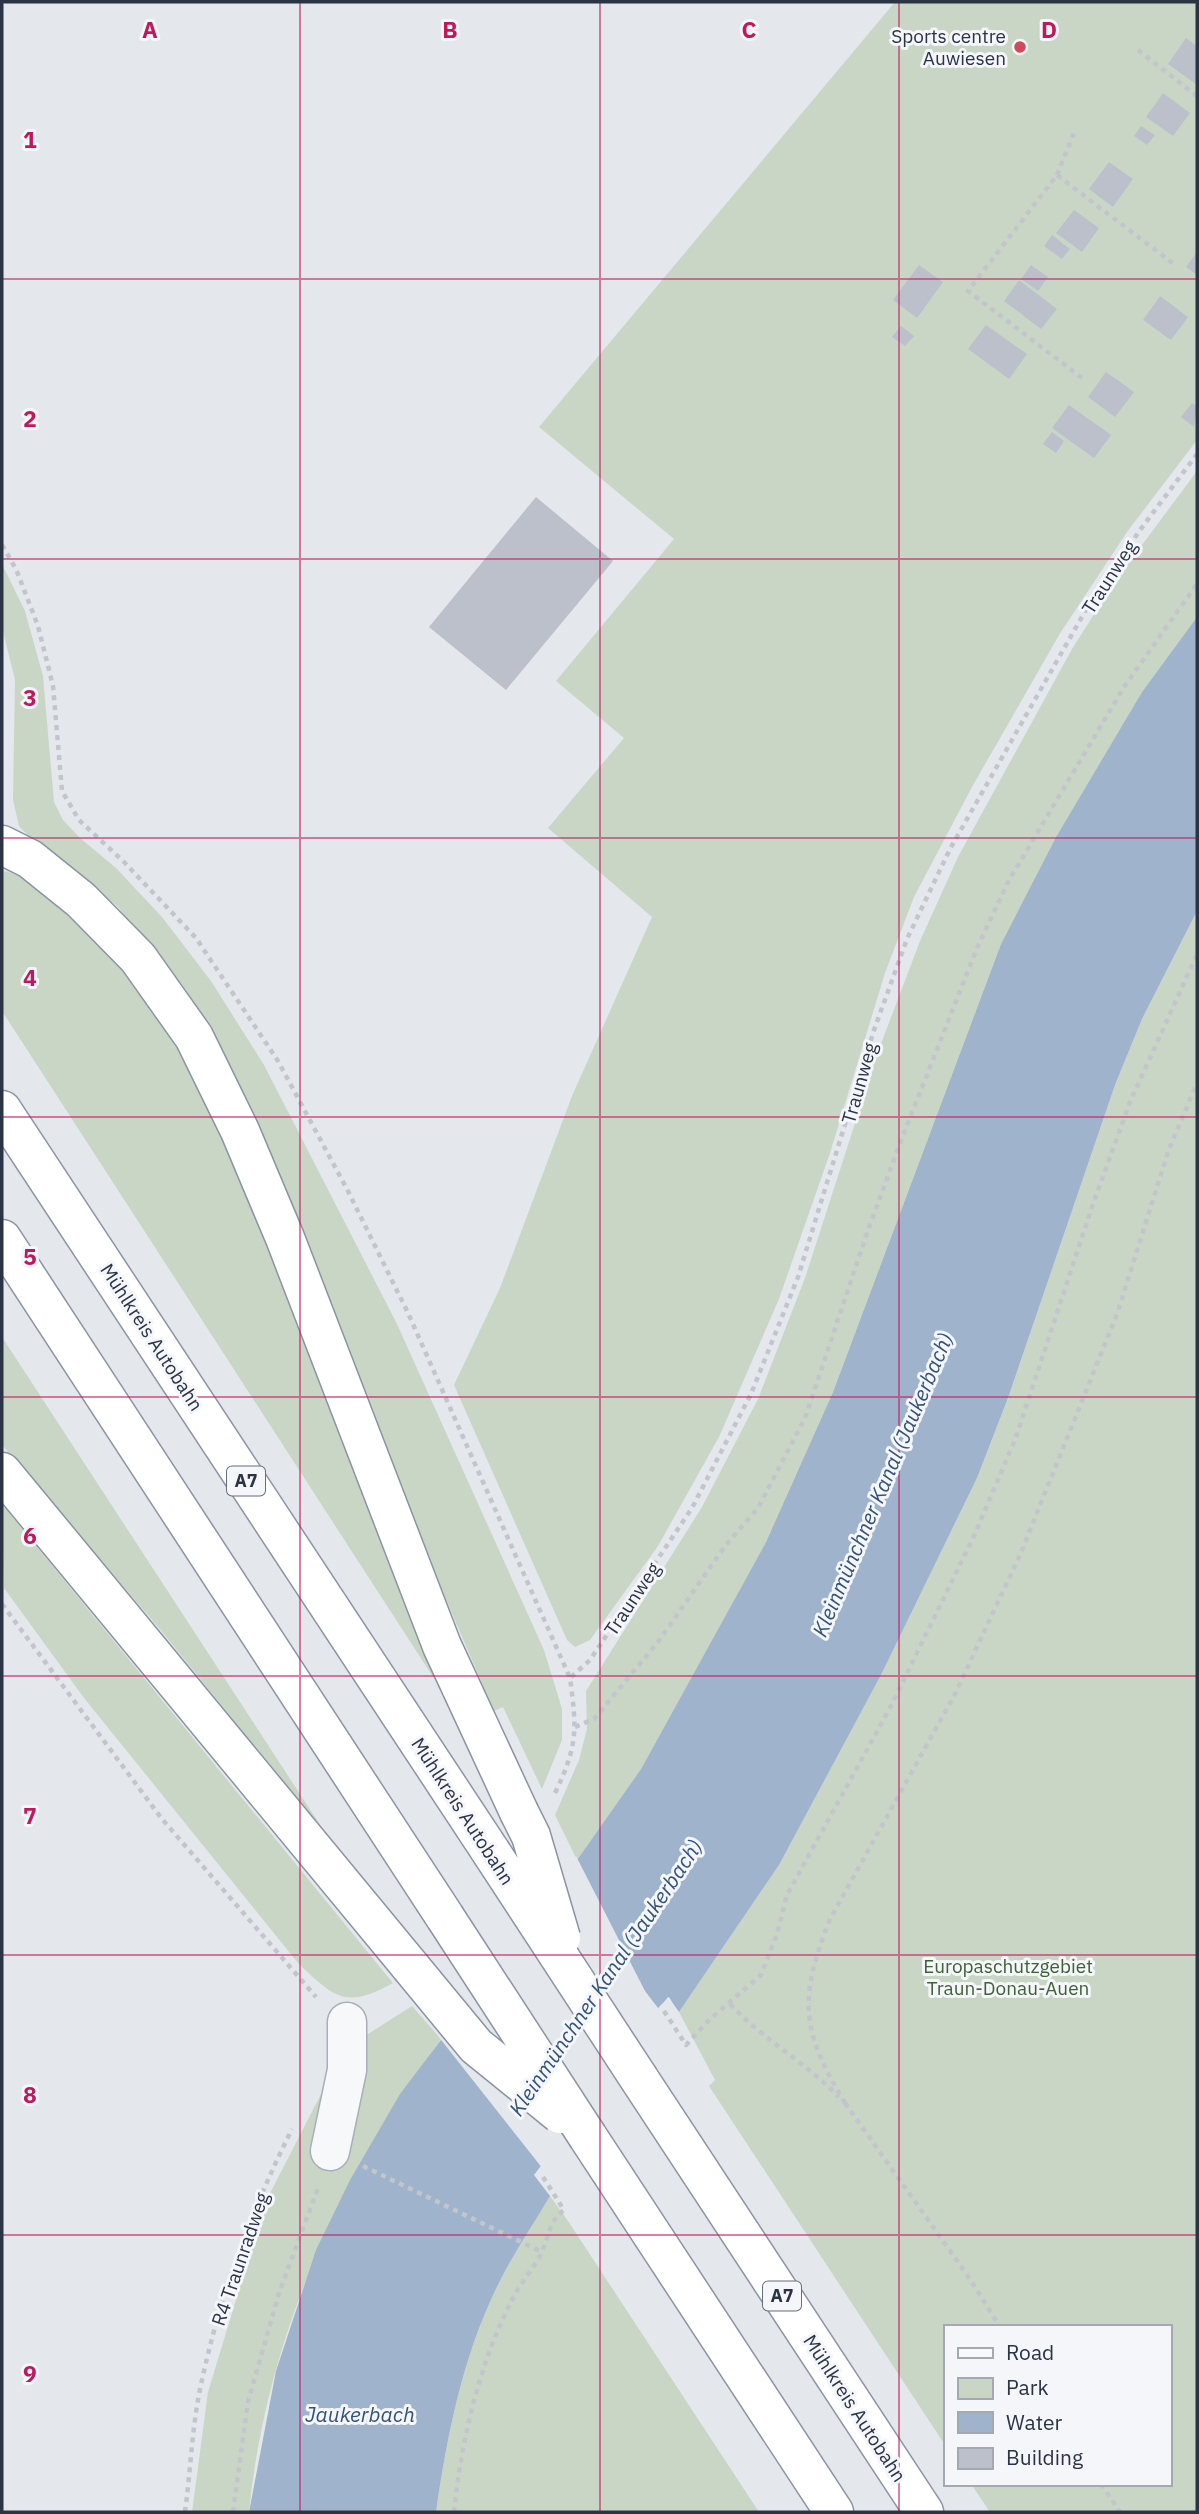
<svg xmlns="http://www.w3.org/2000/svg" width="1199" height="2514" font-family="'IBM Plex Sans',sans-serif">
  <rect width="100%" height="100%" fill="#e4e7ec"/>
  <!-- green -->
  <path fill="#c9d6c5" d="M895,2H1197V440L1127,532L1059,635L972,787L914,897L885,973L830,1153L779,1299L719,1437L658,1546L590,1640L575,1647L567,1640L454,1385L500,1288L572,1096L652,917L548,828L624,738L556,681L674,539L539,427Z
    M1197,471V617L1142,692L1056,837L1001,944L833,1392L766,1542L641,1769L577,1860L555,1815L579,1760L587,1729L586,1691L702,1507L758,1399L805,1278L879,1049L920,941L958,857L1072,649L1116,580Z
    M2,564L25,611L43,676L54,802L63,820L80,838L116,868L162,917L211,981L264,1065L397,1324L544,1650L562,1709V1740L542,1789L503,1707L494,1711L416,1530L217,1044L185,989L117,906L39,847L19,826L13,800L15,680L2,627Z
    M2,871C47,874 142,983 166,1022C218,1112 254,1212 292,1308C343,1438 395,1568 446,1697L2,1011Z
    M1197,911V2512H990L971,2484H1169V2327H945V2445L709,2086L715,2080L679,2012L779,1865L881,1675L977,1478L1008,1398L1115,1085L1142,1019Z
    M2,1337L326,1834L159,1628L2,1445Z
    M2,1504L393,1983C345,2010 334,1997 298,1963L84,1698L4,1588Z
    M412,2006L441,2039C339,2177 266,2340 249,2512H192L208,2392L266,2201L336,2065L360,2039Z
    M550,2196L568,2221L759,2512H436C448,2430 464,2349 503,2275C517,2248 535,2222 550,2196Z"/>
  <!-- water -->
  <path fill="#9fb4cc" d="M1197,617V911L1142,1019L1115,1085L1008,1398L977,1478L881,1675L779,1865L679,2012L668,1997L534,2175L550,2196C535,2222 517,2248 503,2275C464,2349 448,2430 436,2512H249L276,2371L316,2250L350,2180L400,2094L577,1860L641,1769L766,1542L833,1392L1001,944L1056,837L1142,692Z"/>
  <!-- pier -->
  <path fill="#e4e7ec" d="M576,1856L645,1991L658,2008L669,1997L680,2015L676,2014L668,2003L543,2169L438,2036Z"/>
  <!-- building -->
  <path fill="#bbc0ca" d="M1186,38L1197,46V85L1168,64Z
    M1163,93L1190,113L1173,136L1146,117Z
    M1141,126L1155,135L1147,145L1134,136Z
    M1109,162L1133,179L1113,207L1089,189Z
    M1074,210L1099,228L1082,252L1056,233Z
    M1052,235L1070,249L1062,259L1044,246Z
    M1197,252V275L1186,267Z
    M919,265L943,282L917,318L893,300Z
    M1031,265L1048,277L1038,291L1021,279Z
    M1019,280L1057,309L1041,329L1004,301Z
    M1160,296L1188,317L1171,340L1143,320Z
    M986,325L1027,354L1009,379L968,349Z
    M901,326L914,336L905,346L892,337Z
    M1106,372L1134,392L1115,417L1088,397Z
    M1192,403L1197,406L1194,427L1181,417Z
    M1069,405L1111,435L1094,458L1052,428Z
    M1052,432L1064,441L1056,453L1043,444Z
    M536,497L613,561L506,690L429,627Z"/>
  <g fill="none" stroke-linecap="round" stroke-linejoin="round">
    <defs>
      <path id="minor" d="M330,2151L347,2070V2022"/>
      <path id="highway" d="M2,845L30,859L81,900L138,958L194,1037L240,1131L285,1238L442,1646L519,1812
        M2,1110L491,1852
        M2,1239L445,1917
        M2,1472L410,1966
        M640,2080L924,2512
        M588,2137L834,2512"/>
    </defs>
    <!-- minor casing -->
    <use href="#minor" stroke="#a9aeb7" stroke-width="41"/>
    <!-- highway casing -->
    <use href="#highway" stroke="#8b94a3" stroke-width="41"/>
    <!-- path -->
    <path stroke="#c2c5cb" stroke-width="4.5" stroke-dasharray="5 5" stroke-linecap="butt" d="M1138,50L1197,96
      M1057,175L1074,133
      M1082,378L968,291L1057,175L1175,265
      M2,545L16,569L38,626L53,686L62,791L79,820L124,862L196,938L278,1061L348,1191L408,1313L570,1678
      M2,1604L162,1819L316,1997
      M575,1727L594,1719L658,1642L725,1546L758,1508L805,1418L867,1233L902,1138L977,948L1008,882L1124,687L1197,584
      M555,1793C578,1745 577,1730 570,1678L590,1660L692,1508L751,1394L798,1277L874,1030L907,939L950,849L1087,608L1140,530L1197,454
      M730,2004C765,2041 805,2062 839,2097
      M664,2011L686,2045L709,2020L761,1975L777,1934L787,1895L891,1706L974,1536L1015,1440L1094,1201L1130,1102L1197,954
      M845,2103C800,2029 799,1998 830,1919L954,1696L1020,1555L1117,1314L1169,1149L1197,1083
      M845,2103L970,2279L1000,2327
      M363,2166L542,2252
      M1101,2484L1120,2512
      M185,2512C191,2468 192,2423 202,2380C221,2293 252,2209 292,2129
      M233,2512L248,2402L279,2293L318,2188
      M454,2512C461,2443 478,2368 509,2306C517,2288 530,2273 540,2256C549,2239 548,2221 564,2210L543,2177"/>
    <!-- minor -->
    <use href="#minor" stroke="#f7f8fa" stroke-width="38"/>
    <!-- highway -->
    <use href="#highway" stroke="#fff" stroke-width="38"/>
    <defs>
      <path id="highway-bridge" d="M519,1812L531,1836L561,1938
        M491,1852L640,2080
        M445,1917L588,2137
        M410,1966L476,2046L560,2114"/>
    </defs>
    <!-- highway-bridge casing -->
    <use href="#highway-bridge" stroke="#8b94a3" stroke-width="41" stroke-linecap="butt"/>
    <!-- highway-bridge -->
    <use href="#highway-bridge" stroke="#fff" stroke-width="38"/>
  </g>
  <!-- grid -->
  <path fill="none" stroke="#c2185b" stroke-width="2" stroke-opacity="0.55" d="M300,2V2512M600,2V2512M899,2V2512M2,279H1197M2,559H1197M2,838H1197M2,1117H1197M2,1397H1197M2,1676H1197M2,1955H1197M2,2235H1197"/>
  <!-- markers -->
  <circle fill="#d1495b" stroke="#f4f6f9" stroke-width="2.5" cx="1020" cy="47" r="7"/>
  <g text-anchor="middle" stroke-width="6" stroke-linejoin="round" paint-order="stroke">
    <!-- shield labels -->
    <g fill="#f4f6f9" stroke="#676e7b" stroke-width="2">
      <rect x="227" y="1466.5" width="38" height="29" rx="5"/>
      <rect x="763" y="2281.5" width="38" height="29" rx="5"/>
    </g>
    <g font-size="18" font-weight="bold" fill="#2b3445">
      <text x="246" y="1487">A7</text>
      <text x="782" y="2302">A7</text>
    </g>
    <!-- poi labels -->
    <g font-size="19" fill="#2b3445" stroke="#f4f6f9" text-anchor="end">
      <text x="1006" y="43">Sports centre<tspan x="1006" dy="22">Auwiesen</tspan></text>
    </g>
    <!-- street labels -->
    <g font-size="19" fill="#2b3445" stroke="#f4f6f9">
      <text transform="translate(1109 577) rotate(-57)" y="7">Traunweg</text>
      <text transform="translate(859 1083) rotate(-74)" y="7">Traunweg</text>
      <text transform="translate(152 1337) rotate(57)" y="7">Mühlkreis Autobahn</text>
      <text transform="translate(632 1599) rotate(-56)" y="7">Traunweg</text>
      <text transform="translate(463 1811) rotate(57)" y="7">Mühlkreis Autobahn</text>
      <text transform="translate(240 2259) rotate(-71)" y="7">R4 Traunradweg</text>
      <text transform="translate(855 2408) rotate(57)" y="7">Mühlkreis Autobahn</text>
    </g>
    <!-- park labels -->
    <g font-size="19" fill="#3f6138" stroke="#f4f6f9">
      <text x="1008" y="1973">Europaschutzgebiet<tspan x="1008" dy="22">Traun-Donau-Auen</tspan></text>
    </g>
    <!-- water labels -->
    <g font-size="21" font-style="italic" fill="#34527a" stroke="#f4f6f9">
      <text transform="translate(883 1485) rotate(-67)" y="7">Kleinmünchner Kanal (Jaukerbach)</text>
      <text transform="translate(606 1978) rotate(-56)" y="7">Kleinmünchner Kanal (Jaukerbach)</text>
      <text x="360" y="2422">Jaukerbach</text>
    </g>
  </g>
  <g font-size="23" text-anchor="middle" font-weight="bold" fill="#c2185b" stroke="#f4f6f9" stroke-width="6" stroke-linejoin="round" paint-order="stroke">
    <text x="150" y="38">A</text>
    <text x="450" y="38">B</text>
    <text x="749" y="38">C</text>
    <text x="1049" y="38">D</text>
    <text x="30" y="148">1</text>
    <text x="30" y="427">2</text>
    <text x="30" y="706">3</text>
    <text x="30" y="986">4</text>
    <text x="30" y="1265">5</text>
    <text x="30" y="1544">6</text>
    <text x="30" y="1824">7</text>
    <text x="30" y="2103">8</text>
    <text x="30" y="2382">9</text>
  </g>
  <!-- border -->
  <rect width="1199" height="2514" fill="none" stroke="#2b3445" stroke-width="7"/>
  <!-- legend -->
  <rect x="944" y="2325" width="228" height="161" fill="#f4f6f9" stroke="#a4a8b1" stroke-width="2"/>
  <rect x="958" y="2348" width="35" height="10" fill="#f7f8fa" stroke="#a4a8b1" stroke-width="2"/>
  <text x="1006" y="2360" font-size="21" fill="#2b3445">Road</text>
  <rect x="958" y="2378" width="35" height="21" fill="#c9d6c5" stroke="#a4a8b1" stroke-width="2"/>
  <text x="1006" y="2395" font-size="21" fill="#2b3445">Park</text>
  <rect x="958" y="2412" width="35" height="21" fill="#9fb4cc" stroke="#a4a8b1" stroke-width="2"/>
  <text x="1006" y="2430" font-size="21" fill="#2b3445">Water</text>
  <rect x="958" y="2448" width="35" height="21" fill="#bbc0ca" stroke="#a4a8b1" stroke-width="2"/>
  <text x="1006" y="2465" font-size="21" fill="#2b3445">Building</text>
</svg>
